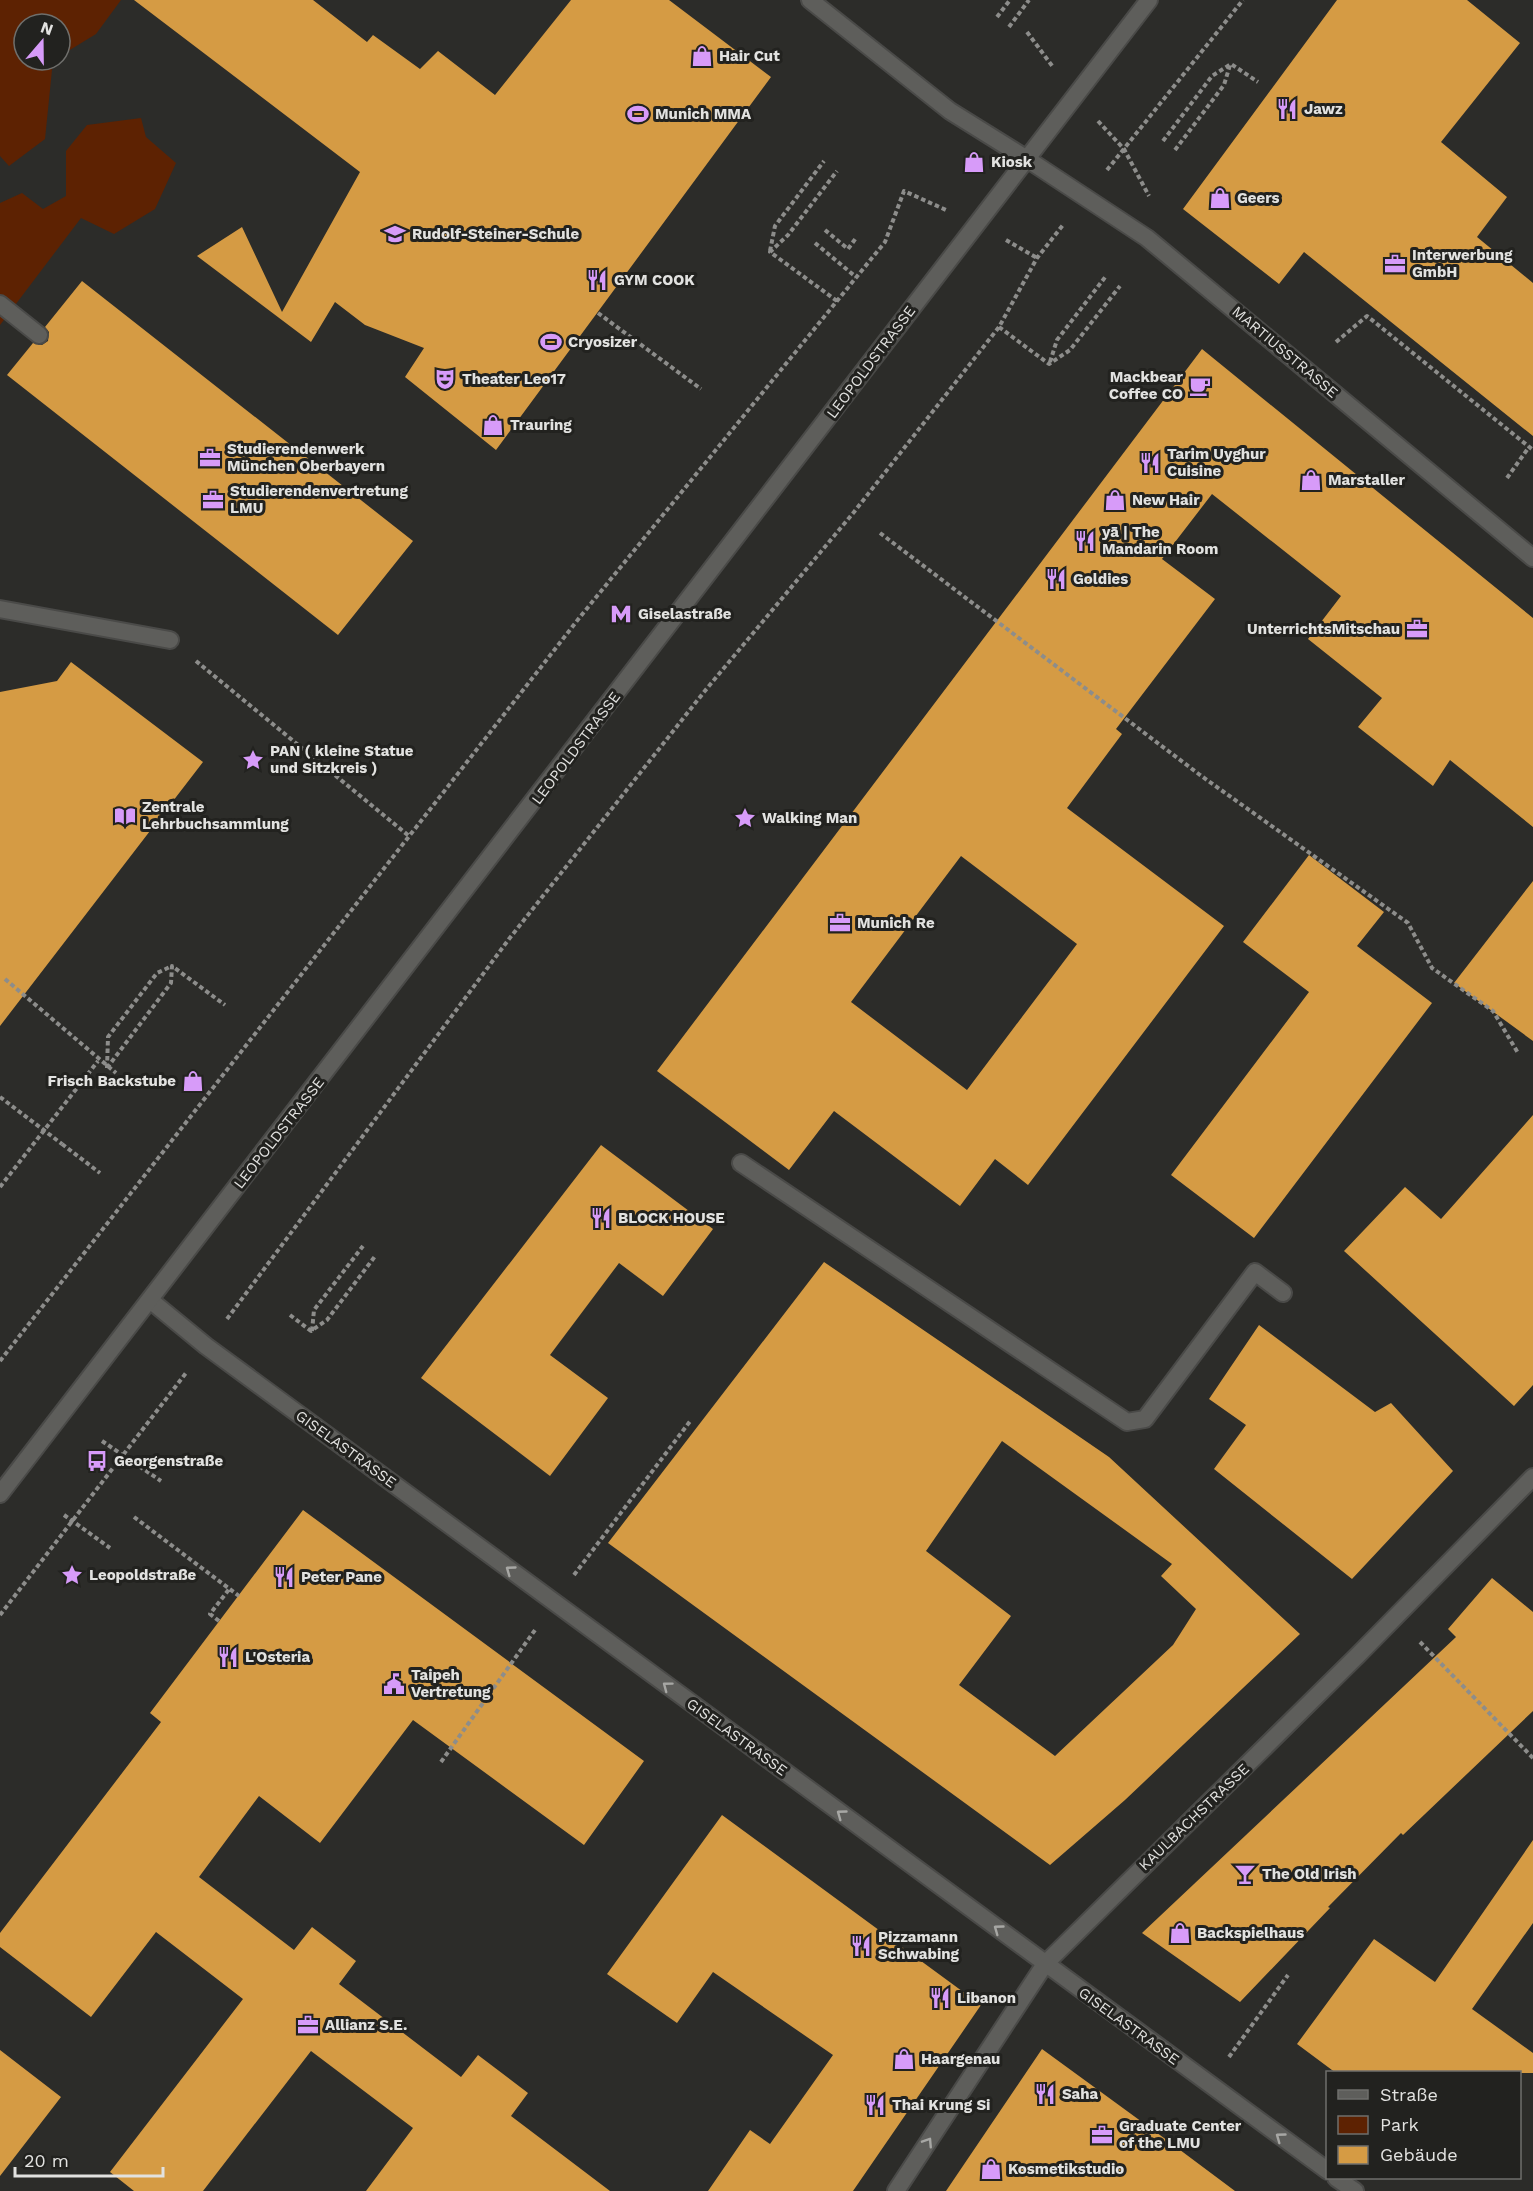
<svg xmlns="http://www.w3.org/2000/svg" width="1533" height="2191" font-family="'Work Sans',sans-serif">
  <rect width="100%" height="100%" fill="#2c2c29"/>
  <!-- green -->
  <path fill="#5d2202" d="M0,0H121L96,34L60,56V24H24V60H53L45,139L9,166L0,156Z
    M141,118L146,137L176,163L155,209L114,234L81,218L0,325V203L22,193L43,209L66,196V151L87,125Z"/>
  <!-- building -->
  <path fill="#d59b44" fill-rule="evenodd" d="M134,0H313L367,42L373,35L420,69L438,51L495,95L571,0H669L771,77L496,450L405,377L424,348L365,325L335,302L311,342L197,256L242,227L282,312L360,172Z
    M1337,0H1467L1520,43L1441,142L1507,197L1477,237L1533,283V436L1304,252L1279,284L1183,209Z
    M82,281L413,541L338,635L7,375L33,343L42,345L48,341L49,332L45,327Z
    M1202,349L1533,618V827L1450,760L1433,786L1358,727L1382,698L1308,639L1341,596L1212,494L1162,559L1215,599L1116,729L1122,734L1067,808L1224,926L1028,1185L995,1159L960,1206L834,1111L789,1170L657,1071ZM961,856L1077,944L967,1090L851,1002Z
    M71,662L203,762L0,1026V692L57,681Z
    M1309,855L1384,912L1357,946L1432,1003L1254,1238L1171,1175L1309,992L1243,942Z
    M1533,881V1041L1454,983Z
    M1533,1115V1385L1514,1406L1344,1251L1405,1187L1441,1219Z
    M601,1145L713,1229L663,1296L619,1263L550,1355L608,1398L550,1476L421,1378Z
    M824,1262L1109,1457L1300,1634L1125,1800L1050,1865L608,1543ZM1002,1441L1172,1564L1161,1576L1196,1609L1173,1645L1055,1756L959,1685L1011,1616L926,1551Z
    M1259,1325L1375,1412L1391,1403L1453,1471L1352,1579L1214,1469L1246,1425L1209,1399Z
    M303,1510L644,1761L584,1845L413,1720L320,1843L259,1796L199,1877L294,1950L312,1927L356,1961L339,1984L461,2077L478,2055L528,2093L511,2116L610,2191H366L413,2128L311,2051L203,2191H134L110,2172L243,1999L156,1932L91,2017L0,1947V1933L161,1722L150,1713Z
    M1492,1578L1533,1612V1711L1403,1835L1401,1833L1328,1907L1330,1908L1240,2002L1142,1933L1456,1637L1448,1629Z
    M722,1815L981,2005L853,2191H708L750,2130L770,2144L833,2055L713,1972L677,2023L607,1974Z
    M1533,1840V1923L1472,2009L1533,2053V2073H1336L1297,2044L1374,1939L1435,1982Z
    M1042,2049L1164,2138L1235,2191H946Z
    M0,2050L61,2097L0,2176Z"/>
  <g fill="none" stroke-linecap="round" stroke-linejoin="round">
    <defs>
      <path id="service" d="M0,304L39,335
        M741,1163L1127,1422L1145,1419L1255,1272L1283,1293"/>
      <path id="pedestrian" d="M0,609L170,640"/>
      <path id="minor" d="M1027,159L1147,238L1533,558
        M150,1300L206,1346L1328,2171
        M1336,2178L1355,2191
        M896,2191L1045,1964L1358,1655L1533,1477"/>
      <path id="secondary" d="M810,0L950,111L1027,159
        M0,1494L1149,0"/>
    </defs>
    <!-- service casing -->
    <use href="#service" stroke="#4a4a48" stroke-width="20"/>
    <!-- pedestrian casing -->
    <use href="#pedestrian" stroke="#4a4a48" stroke-width="20"/>
    <!-- minor casing -->
    <use href="#minor" stroke="#4a4a48" stroke-width="20"/>
    <!-- secondary casing -->
    <use href="#secondary" stroke="#4a4a48" stroke-width="20"/>
    <!-- path -->
    <path stroke="#8d8d8b" stroke-width="4" stroke-dasharray="4.5 3" stroke-linecap="butt" d="M997,17L1010,0
      M1009,27L1029,0
      M1027,32L1053,67
      M1098,121L1124,149L1149,196
      M1163,141L1212,76L1231,64L1258,82
      M1175,150L1224,85L1230,65
      M1107,170L1243,0
      M825,230L848,249L856,238
      M1006,240L1037,258
      M815,243L856,277
      M770,251L775,226L824,161
      M837,301L770,252L788,235L837,171
      M598,313L701,389
      M999,327L1049,364L1070,350L1120,286
      M1336,342L1367,316L1533,450
      M1050,362L1057,340L1106,276
      M1507,478L1529,447
      M880,533L1200,775L1408,923L1432,968L1493,1011L1518,1053
      M196,661L409,836
      M5,979L116,1073
      M107,1068L171,983L172,966L225,1005
      M107,1068L108,1037L157,973L172,966
      M62,1144L100,1173
      M0,1187L98,1061
      M290,1315L311,1331L327,1320L376,1255
      M227,1319L509,939L704,692L854,512L999,327L1037,258L1063,225
      M312,1331L314,1310L363,1246
      M0,1361L580,617L885,242L904,191L946,210
      M102,1441L161,1481
      M64,1515L110,1548
      M134,1517L239,1596
      M574,1575L691,1420
      M0,1615L186,1373
      M219,1621L210,1614L230,1588
      M1420,1642L1533,1758
      M441,1762L535,1630
      M1229,2057L1288,1975"/>
    <!-- service -->
    <use href="#service" stroke="#5e5e5b" stroke-width="16"/>
    <!-- pedestrian -->
    <use href="#pedestrian" stroke="#5e5e5b" stroke-width="16"/>
    <!-- minor -->
    <use href="#minor" stroke="#5e5e5b" stroke-width="16"/>
    <!-- secondary -->
    <use href="#secondary" stroke="#5e5e5b" stroke-width="16"/>
    <!-- path-bridge -->
    <path stroke="#8d8d8b" stroke-width="4" stroke-dasharray="4.5 3" stroke-linecap="butt" d="M0,1097L62,1144"/>
  </g>
  <!-- one-way arrows -->
  <defs><path id="oneway-chevron" d="M-2-3.5L2.5 0L-2 3.5" fill="none" stroke-width="1.6" stroke-linecap="round" stroke-linejoin="round" transform="scale(1.5)"/></defs>
  <g stroke="#a7a7a4">
    <use href="#oneway-chevron" transform="translate(510 1570) rotate(-144)"/>
    <use href="#oneway-chevron" transform="translate(667 1686) rotate(-143)"/>
    <use href="#oneway-chevron" transform="translate(841 1814) rotate(-144)"/>
    <use href="#oneway-chevron" transform="translate(998 1929) rotate(-144)"/>
    <use href="#oneway-chevron" transform="translate(1280 2137) rotate(-144)"/>
    <use href="#oneway-chevron" transform="translate(928 2142) rotate(-57)"/>
  </g>
  <!-- icons -->
  <defs>
    <symbol id="shop-bare" viewBox="-9 -9 18 18"><path d="M-5-2.5h2.3a2.7 3.5 0 0 1 5.4 0H5L5.5 6h-11ZM-1.5-2.5h3a1.5 2.3 0 0 0-3 0Z" fill="#d79bf9" stroke="#22221f" stroke-width="2.5" paint-order="stroke"/></symbol>
    <symbol id="restaurant-bare" viewBox="-9 -9 18 18"><path d="M-5-6h1v4h1v-4h1v4h1v-4h1v5L-1.5 .5V6h-2V.5L-5-1ZM5-6V6H3V1.5H1.5Q1.5-4 5-6Z" fill="#d79bf9" stroke="#22221f" stroke-width="2.5" paint-order="stroke"/></symbol>
    <symbol id="stadium-bare" viewBox="-9 -9 18 18"><path d="M0-5a6.5 5 0 1 0 0 10a6.5 5 0 1 0 0-10ZM-3.5-1.8h7v3.6h-7Z" fill="#d79bf9" stroke="#22221f" stroke-width="2.5" paint-order="stroke"/></symbol>
    <symbol id="school-bare" viewBox="-9 -9 18 18"><path d="M0-5L7-2L0 1L-7-2ZM-4 1L0 2.5L4 1V4Q0 6-4 4Z" fill="#d79bf9" stroke="#22221f" stroke-width="2.5" paint-order="stroke"/></symbol>
    <symbol id="office-bare" viewBox="-9 -9 18 18"><path d="M-6-3h4V-5.5h4V-3h4V5H-6ZM-1-4.5V-3h2v-1.5ZM-6 0V1H6V0Z" fill="#d79bf9" stroke="#22221f" stroke-width="2.5" paint-order="stroke"/></symbol>
    <symbol id="theatre-bare" viewBox="-9 -9 18 18"><path d="M-5-5.5Q0-4 5-5.5V0Q5 5 0 6Q-5 5-5 0ZM-3.3-2.5H-1v1.5H-3.3ZM1-2.5H3.3v1.5H1ZM-2.8 1Q0 5.5 2.8 1Z" fill="#d79bf9" stroke="#22221f" stroke-width="2.5" paint-order="stroke"/></symbol>
    <symbol id="cafe-bare" viewBox="-9 -9 18 18"><path d="M-5.5-4.5H6V0H3Q3 3.5 0 3.5H-2.5Q-5.5 3.5-5.5 0ZM3-3.2v2h1.7v-2ZM-6 4.5H4V6H-6Z" fill="#d79bf9" stroke="#22221f" stroke-width="2.5" paint-order="stroke"/></symbol>
    <symbol id="metro-bare" viewBox="-9 -9 18 18"><path d="M-5.5 5V-5H-3L0 0L3-5H5.5V5H3V-.5L0 4L-3-.5V5Z" fill="#d79bf9" stroke="#22221f" stroke-width="2.5" paint-order="stroke"/></symbol>
    <symbol id="sight-bare" viewBox="-9 -9 18 18"><path d="M0-6L1.8-2.2L6-1.7L2.9 1.2L3.7 5.4L0 3.3L-3.7 5.4L-2.9 1.2L-6-1.7L-1.8-2.2Z" fill="#d79bf9" stroke="#22221f" stroke-width="2.5" paint-order="stroke"/></symbol>
    <symbol id="library-bare" viewBox="-9 -9 18 18"><path d="M-6-4Q-3-5.5-.7-3.5V5Q-3 3-6 4ZM6-4Q3-5.5 .7-3.5V5Q3 3 6 4Z" fill="#d79bf9" stroke="#22221f" stroke-width="2.5" paint-order="stroke"/></symbol>
    <symbol id="bus-bare" viewBox="-9 -9 18 18"><path d="M-5-6H5V4H4V6H2V4H-2V6H-4V4H-5ZM-3.5-4V0h7V-4ZM-3.5 1.2v1.5H-2V1.2ZM2 1.2v1.5H3.5V1.2Z" fill="#d79bf9" stroke="#22221f" stroke-width="2.5" paint-order="stroke"/></symbol>
    <symbol id="civic-bare" viewBox="-9 -9 18 18"><path d="M-.6-6.5H3V-4.5H.6V-3L4-1V1h2V6H-6V1h2V-1L-.6-3ZM-1.2 2.5V6h2.4V2.5Z" fill="#d79bf9" stroke="#22221f" stroke-width="2.5" paint-order="stroke"/></symbol>
    <symbol id="bar-bare" viewBox="-9 -9 18 18"><path d="M-6-5H6L.8 .8V4.5H3.5V6h-7V4.5H-.8V.8Z" fill="#d79bf9" stroke="#22221f" stroke-width="2.5" paint-order="stroke"/></symbol>
  </defs>
  <g fill-rule="evenodd">
    <use href="#shop-bare" x="687" y="41" width="30" height="30"/>
    <use href="#restaurant-bare" x="1272" y="94" width="30" height="30"/>
    <use href="#stadium-bare" x="623" y="99" width="30" height="30"/>
    <use href="#shop-bare" x="959" y="147" width="30" height="30"/>
    <use href="#shop-bare" x="1205" y="183" width="30" height="30"/>
    <use href="#school-bare" x="380" y="219" width="30" height="30"/>
    <use href="#office-bare" x="1380" y="249" width="30" height="30"/>
    <use href="#restaurant-bare" x="582" y="265" width="30" height="30"/>
    <use href="#stadium-bare" x="536" y="327" width="30" height="30"/>
    <use href="#theatre-bare" x="430" y="364" width="30" height="30"/>
    <use href="#cafe-bare" x="1185" y="371" width="30" height="30"/>
    <use href="#shop-bare" x="478" y="410" width="30" height="30"/>
    <use href="#office-bare" x="195" y="443" width="30" height="30"/>
    <use href="#restaurant-bare" x="1135" y="448" width="30" height="30"/>
    <use href="#shop-bare" x="1296" y="465" width="30" height="30"/>
    <use href="#office-bare" x="198" y="485" width="30" height="30"/>
    <use href="#shop-bare" x="1100" y="485" width="30" height="30"/>
    <use href="#restaurant-bare" x="1070" y="526" width="30" height="30"/>
    <use href="#restaurant-bare" x="1041" y="564" width="30" height="30"/>
    <use href="#metro-bare" x="606" y="599" width="30" height="30"/>
    <use href="#office-bare" x="1402" y="614" width="30" height="30"/>
    <use href="#sight-bare" x="238" y="745" width="30" height="30"/>
    <use href="#library-bare" x="110" y="801" width="30" height="30"/>
    <use href="#sight-bare" x="730" y="803" width="30" height="30"/>
    <use href="#office-bare" x="825" y="908" width="30" height="30"/>
    <use href="#shop-bare" x="178" y="1066" width="30" height="30"/>
    <use href="#restaurant-bare" x="586" y="1203" width="30" height="30"/>
    <use href="#bus-bare" x="82" y="1446" width="30" height="30"/>
    <use href="#sight-bare" x="57" y="1560" width="30" height="30"/>
    <use href="#restaurant-bare" x="269" y="1562" width="30" height="30"/>
    <use href="#restaurant-bare" x="213" y="1642" width="30" height="30"/>
    <use href="#civic-bare" x="379" y="1669" width="30" height="30"/>
    <use href="#bar-bare" x="1230" y="1859" width="30" height="30"/>
    <use href="#shop-bare" x="1165" y="1918" width="30" height="30"/>
    <use href="#restaurant-bare" x="846" y="1931" width="30" height="30"/>
    <use href="#restaurant-bare" x="925" y="1983" width="30" height="30"/>
    <use href="#office-bare" x="293" y="2010" width="30" height="30"/>
    <use href="#shop-bare" x="889" y="2044" width="30" height="30"/>
    <use href="#restaurant-bare" x="1030" y="2079" width="30" height="30"/>
    <use href="#restaurant-bare" x="860" y="2090" width="30" height="30"/>
    <use href="#office-bare" x="1087" y="2120" width="30" height="30"/>
    <use href="#shop-bare" x="976" y="2154" width="30" height="30"/>
  </g>
  <g text-anchor="middle" stroke-width="6" stroke-linejoin="round" paint-order="stroke">
    <!-- poi labels -->
    <g font-size="15" font-weight="bold" fill="#e2e2e0" stroke="#22221f" text-anchor="start">
      <text x="719" y="61">Hair Cut</text>
      <text x="1304" y="114">Jawz</text>
      <text x="655" y="119">Munich MMA</text>
      <text x="991" y="167">Kiosk</text>
      <text x="1237" y="203">Geers</text>
      <text x="412" y="239">Rudolf-Steiner-Schule</text>
      <text x="1412" y="260">Interwerbung<tspan x="1412" dy="17">GmbH</tspan></text>
      <text x="614" y="285">GYM COOK</text>
      <text x="568" y="347">Cryosizer</text>
      <text x="1183" y="382" text-anchor="end">Mackbear<tspan x="1183" dy="17">Coffee CO</tspan></text>
      <text x="462" y="384">Theater Leo17</text>
      <text x="510" y="430">Trauring</text>
      <text x="227" y="454">Studierendenwerk<tspan x="227" dy="17">München Oberbayern</tspan></text>
      <text x="1167" y="459">Tarim Uyghur<tspan x="1167" dy="17">Cuisine</tspan></text>
      <text x="1328" y="485">Marstaller</text>
      <text x="230" y="496">Studierendenvertretung<tspan x="230" dy="17">LMU</tspan></text>
      <text x="1132" y="505">New Hair</text>
      <text x="1102" y="537">yā | The<tspan x="1102" dy="17">Mandarin Room</tspan></text>
      <text x="1073" y="584">Goldies</text>
      <text x="638" y="619">Giselastraße</text>
      <text x="1400" y="634" text-anchor="end">UnterrichtsMitschau</text>
      <text x="270" y="756">PAN ( kleine Statue<tspan x="270" dy="17">und Sitzkreis )</tspan></text>
      <text x="142" y="812">Zentrale<tspan x="142" dy="17">Lehrbuchsammlung</tspan></text>
      <text x="762" y="823">Walking Man</text>
      <text x="857" y="928">Munich Re</text>
      <text x="176" y="1086" text-anchor="end">Frisch Backstube</text>
      <text x="618" y="1223">BLOCK HOUSE</text>
      <text x="114" y="1466">Georgenstraße</text>
      <text x="89" y="1580">Leopoldstraße</text>
      <text x="301" y="1582">Peter Pane</text>
      <text x="245" y="1662">L'Osteria</text>
      <text x="411" y="1680">Taipeh<tspan x="411" dy="17">Vertretung</tspan></text>
      <text x="1262" y="1879">The Old Irish</text>
      <text x="1197" y="1938">Backspielhaus</text>
      <text x="878" y="1942">Pizzamann<tspan x="878" dy="17">Schwabing</tspan></text>
      <text x="957" y="2003">Libanon</text>
      <text x="325" y="2030">Allianz S.E.</text>
      <text x="921" y="2064">Haargenau</text>
      <text x="1062" y="2099">Saha</text>
      <text x="892" y="2110">Thai Krung Si</text>
      <text x="1119" y="2131">Graduate Center<tspan x="1119" dy="17">of the LMU</tspan></text>
      <text x="1008" y="2174">Kosmetikstudio</text>
    </g>
    <!-- street labels -->
    <g font-size="15" fill="#e2e2e0" stroke="#22221f">
      <text transform="translate(1285 352) rotate(40)" y="5">MARTIUSSTRASSE</text>
      <text transform="translate(871 362) rotate(-53)" y="5">LEOPOLDSTRASSE</text>
      <text transform="translate(576 748) rotate(-53)" y="5">LEOPOLDSTRASSE</text>
      <text transform="translate(279 1133) rotate(-52)" y="5">LEOPOLDSTRASSE</text>
      <text transform="translate(346 1449) rotate(36)" y="5">GISELASTRASSE</text>
      <text transform="translate(737 1737) rotate(36)" y="5">GISELASTRASSE</text>
      <text transform="translate(1194 1817) rotate(-44)" y="5">KAULBACHSTRASSE</text>
      <text transform="translate(1129 2026) rotate(36)" y="5">GISELASTRASSE</text>
    </g>
  </g>
  <!-- legend -->
  <rect x="1326" y="2071" width="195" height="108" fill="#22221f" stroke="#6f6f6c" stroke-width="1.5"/>
  <rect x="1338" y="2090" width="30" height="9" fill="#5e5e5b" stroke="#6f6f6c" stroke-width="1.5"/>
  <text x="1380" y="2101" font-size="18" fill="#e2e2e0">Straße</text>
  <rect x="1338" y="2116" width="30" height="18" fill="#5d2202" stroke="#6f6f6c" stroke-width="1.5"/>
  <text x="1380" y="2131" font-size="18" fill="#e2e2e0">Park</text>
  <rect x="1338" y="2146" width="30" height="18" fill="#d59b44" stroke="#6f6f6c" stroke-width="1.5"/>
  <text x="1380" y="2161" font-size="18" fill="#e2e2e0">Gebäude</text>
  <!-- north arrow -->
  <g transform="translate(42 42) rotate(20)"><circle r="28" fill="#22221f" stroke="#6f6f6c" stroke-width="1.5"/>
  <path d="M0-4.5L10 22L0 15L-10 22Z" fill="#d79bf9"/>
  <text y="-9" font-size="16" font-weight="bold" text-anchor="middle" fill="#e2e2e0">N</text>
  </g>
  <!-- scale -->
  <path d="M15 2167v9h148v-9" fill="none" stroke="#e2e2e0" stroke-width="3"/>
  <text x="24" y="2167" font-size="18" fill="#e2e2e0" stroke="#22221f" stroke-width="4.5" paint-order="stroke">20 m</text>
</svg>
